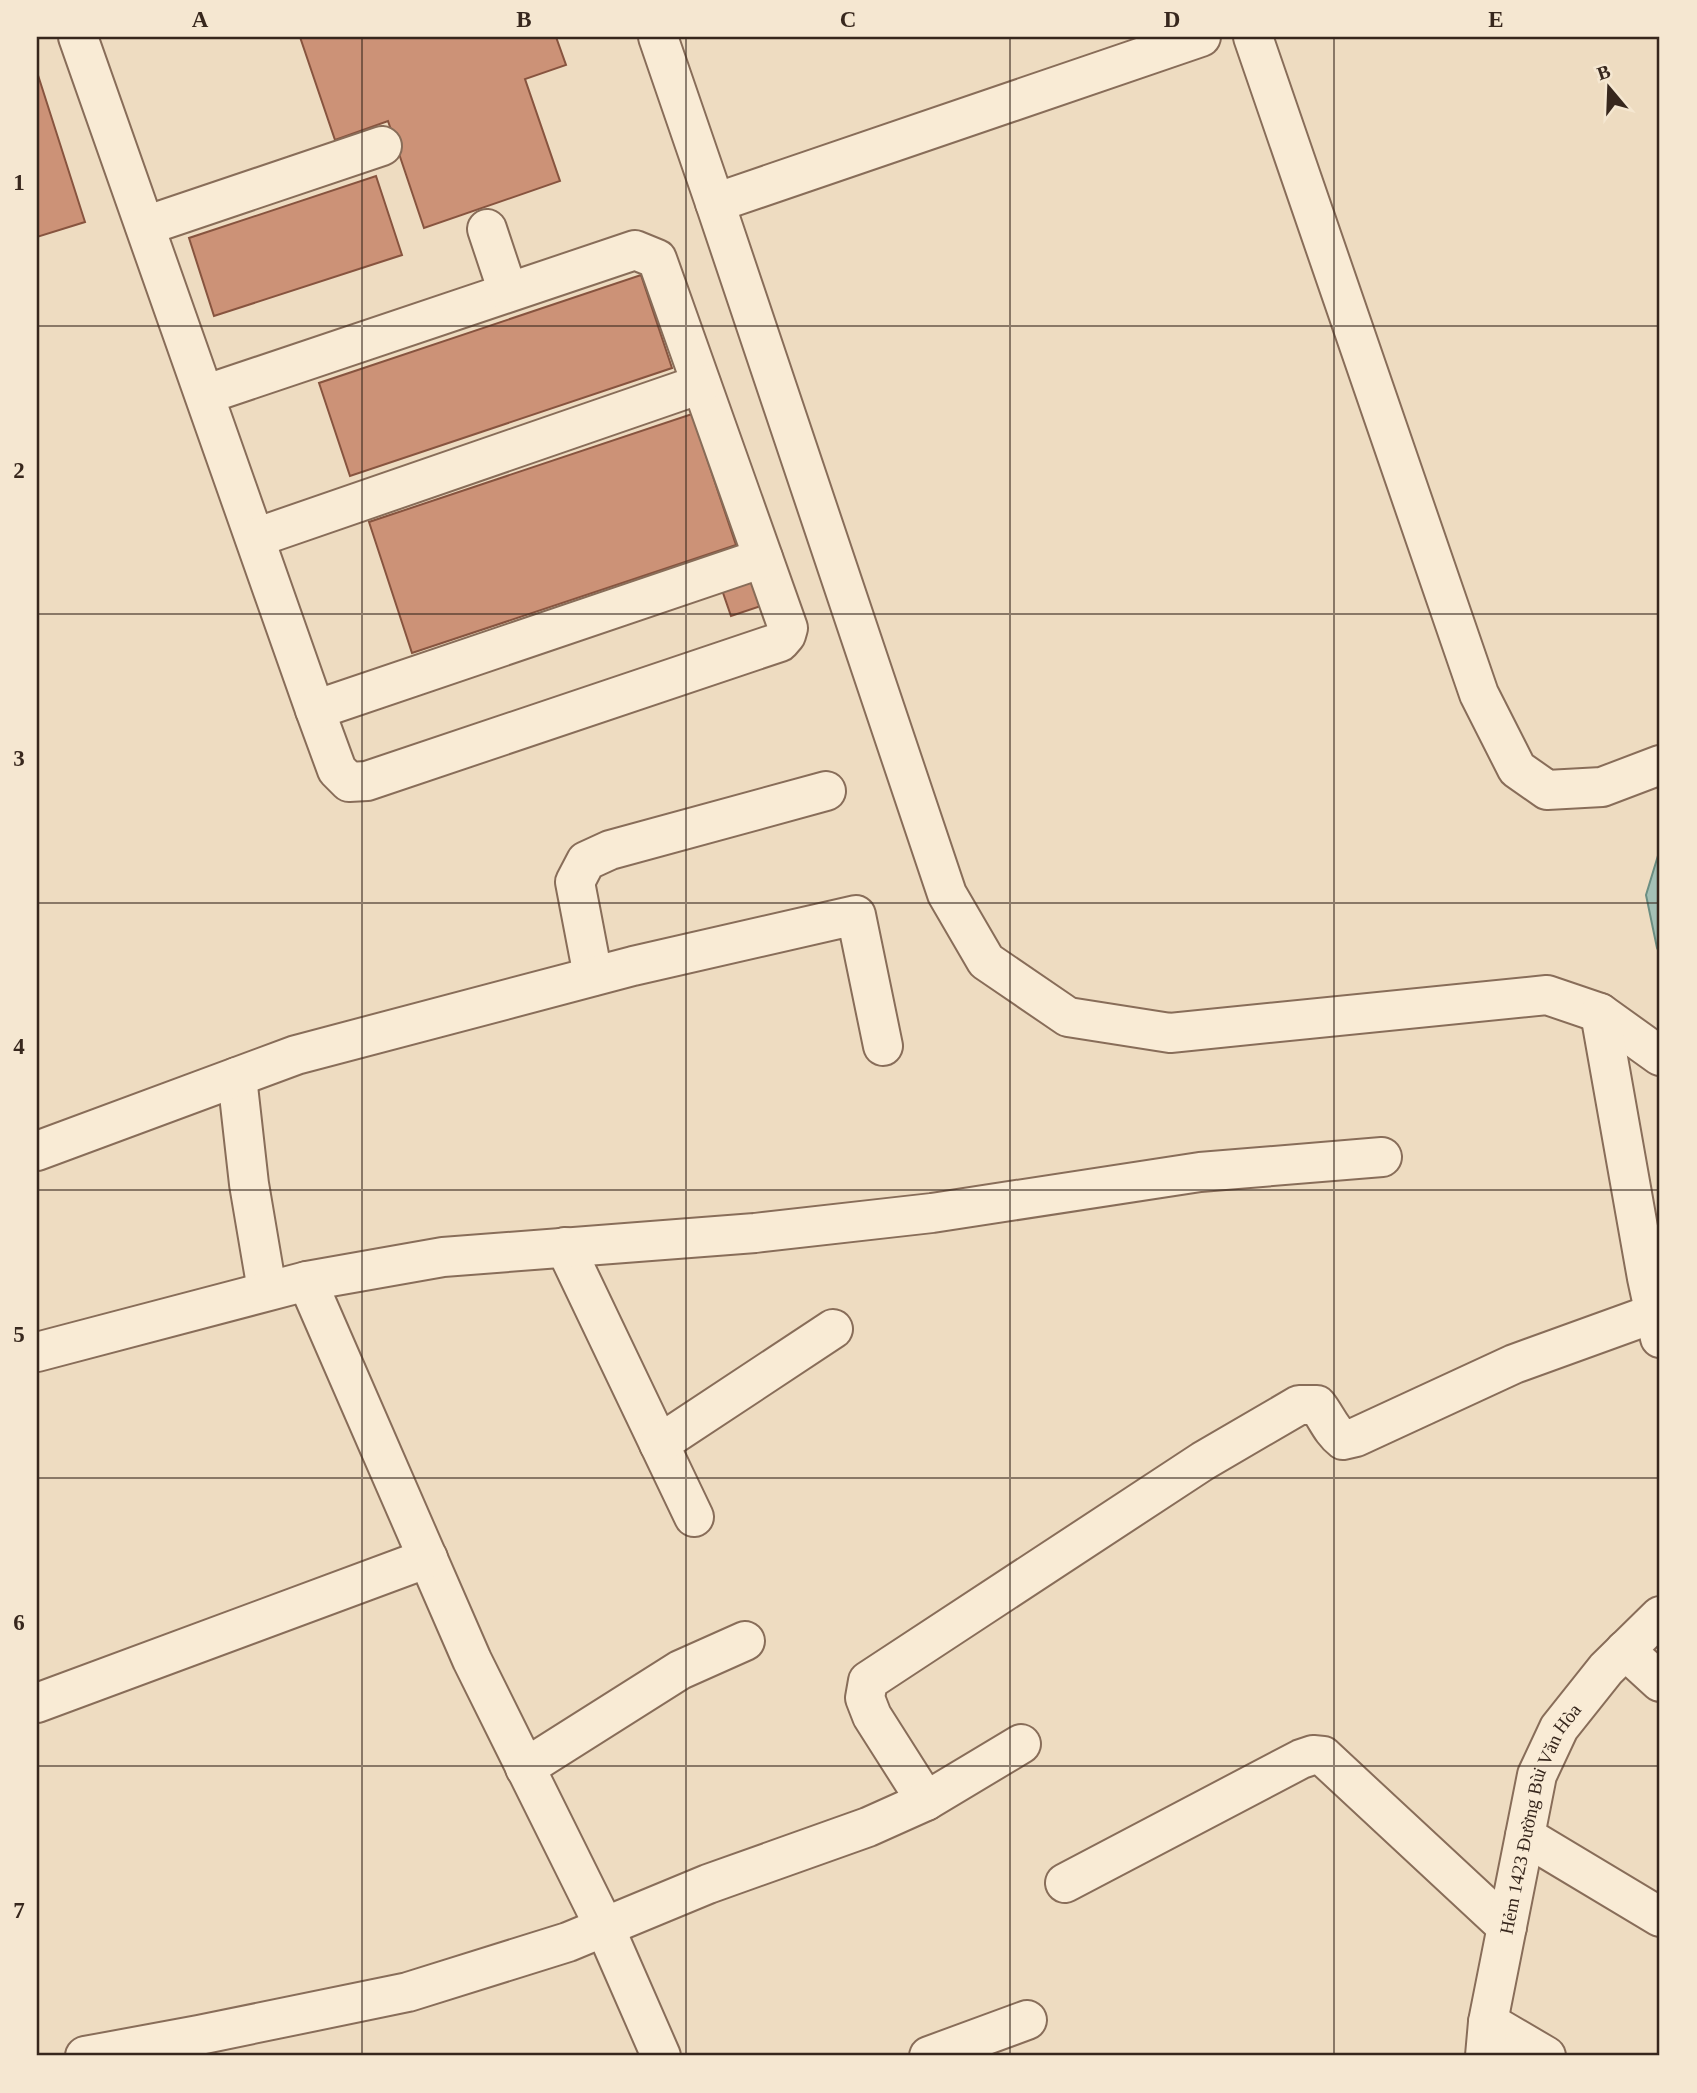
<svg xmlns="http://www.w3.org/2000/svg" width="1697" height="2093" font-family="'Times New Roman',serif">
  <rect width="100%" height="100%" fill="#eedcc1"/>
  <!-- water -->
  <path fill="#a4c0b5" stroke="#6b8e82" stroke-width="2" d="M1660,849V954L1657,948L1646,895Z"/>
  <!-- building -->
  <path fill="#cc9277" stroke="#87543f" stroke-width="2" d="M300,37H556L566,65L525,79L560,181L424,228L388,121L335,140Z
    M37,72L85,222L37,237Z
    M376,176L402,255L214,316L189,238Z
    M641,275L672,368L350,476L319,383Z
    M692,414L736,545L412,653L369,522Z
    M754,575L764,605L731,616L721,587Z"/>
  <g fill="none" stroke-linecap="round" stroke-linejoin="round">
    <defs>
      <g id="minor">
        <path d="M78,37L315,710L337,770L349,782L367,781L780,642L786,635L788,628L657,259L635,250L204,395"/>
        <path d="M658,37L715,203L947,894L986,961L1068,1017L1170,1033L1547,995L1600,1013L1660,1056"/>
        <path d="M1253,37L1479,694L1517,769L1547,790L1602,787L1660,765"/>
        <path d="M715,203L1201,37"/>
        <path d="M145,226L382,146"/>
        <path d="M487,229L508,292"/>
        <path d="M255,538L701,384"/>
        <path d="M315,710L763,558"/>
        <path d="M593,976L575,882L586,861L610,850L826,791"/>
        <path d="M1600,1013L1647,1278L1660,1338"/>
        <path d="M237,1077L249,1184L267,1290"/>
        <path d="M37,1151L296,1055L633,966L856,915L883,1046"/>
        <path d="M565,1247L694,1517"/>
        <path d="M307,1281L472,1660L605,1928L661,2056"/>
        <path d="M37,1352L307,1281L443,1257L755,1233L932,1213L1200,1172L1382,1157"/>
        <path d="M659,1444L833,1329"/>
        <path d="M1625,1650L1660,1682"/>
        <path d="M37,1703L428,1558"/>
        <path d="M525,1768L680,1670L745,1641"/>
        <path d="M926,1801L872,1716L865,1698L868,1681L1203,1461L1299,1405H1317C1326,1416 1331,1431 1343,1440L1356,1437L1514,1364L1655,1313"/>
        <path d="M1525,1836L1660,1917"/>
        <path d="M1065,1883L1301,1759L1313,1755L1323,1756L1507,1927"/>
        <path d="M1488,2022L1546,2056"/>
        <path d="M85,2056L199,2035L408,1992L568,1942L708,1884L868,1827L926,1801L1021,1744"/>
        <path d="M929,2056L1027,2020"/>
        <path id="s1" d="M1485,2056L1488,2022L1537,1775L1559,1728L1606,1669L1660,1616"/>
      </g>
    </defs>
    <!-- minor casing -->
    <use href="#minor" stroke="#886d59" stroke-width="42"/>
    <!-- minor -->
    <use href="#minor" stroke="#f9ebd5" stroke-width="38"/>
  </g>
  <!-- grid -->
  <path fill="none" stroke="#37271d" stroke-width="2" stroke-opacity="0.55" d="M362,37V2056M686,37V2056M1010,37V2056M1334,37V2056M37,326H1660M37,614H1660M37,903H1660M37,1190H1660M37,1478H1660M37,1766H1660"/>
  <g text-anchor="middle" stroke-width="7" stroke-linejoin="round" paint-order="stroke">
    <!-- street labels -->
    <g font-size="19" fill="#37271d" stroke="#f5e7d1">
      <text dy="7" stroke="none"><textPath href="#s1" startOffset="245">Hẻm 1423 Đường Bùi Văn Hòa</textPath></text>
    </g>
  </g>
  <!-- border -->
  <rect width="1697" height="2093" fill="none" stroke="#f5e7d1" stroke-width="77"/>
  <!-- north arrow -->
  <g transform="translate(1609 88) rotate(341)" stroke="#f5e7d1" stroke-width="5" paint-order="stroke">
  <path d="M0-5L12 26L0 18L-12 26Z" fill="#37271d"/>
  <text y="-10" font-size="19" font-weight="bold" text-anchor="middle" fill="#37271d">B</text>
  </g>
  <rect x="38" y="38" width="1620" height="2016" fill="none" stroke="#37271d" stroke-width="2.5"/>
  <g font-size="23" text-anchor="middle" font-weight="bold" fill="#37271d">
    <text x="200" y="27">A</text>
    <text x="524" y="27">B</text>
    <text x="848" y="27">C</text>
    <text x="1172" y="27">D</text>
    <text x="1496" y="27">E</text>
    <text x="19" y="190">1</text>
    <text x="19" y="478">2</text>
    <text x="19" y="766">3</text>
    <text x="19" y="1054">4</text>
    <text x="19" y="1342">5</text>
    <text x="19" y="1630">6</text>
    <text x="19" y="1918">7</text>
  </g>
</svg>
